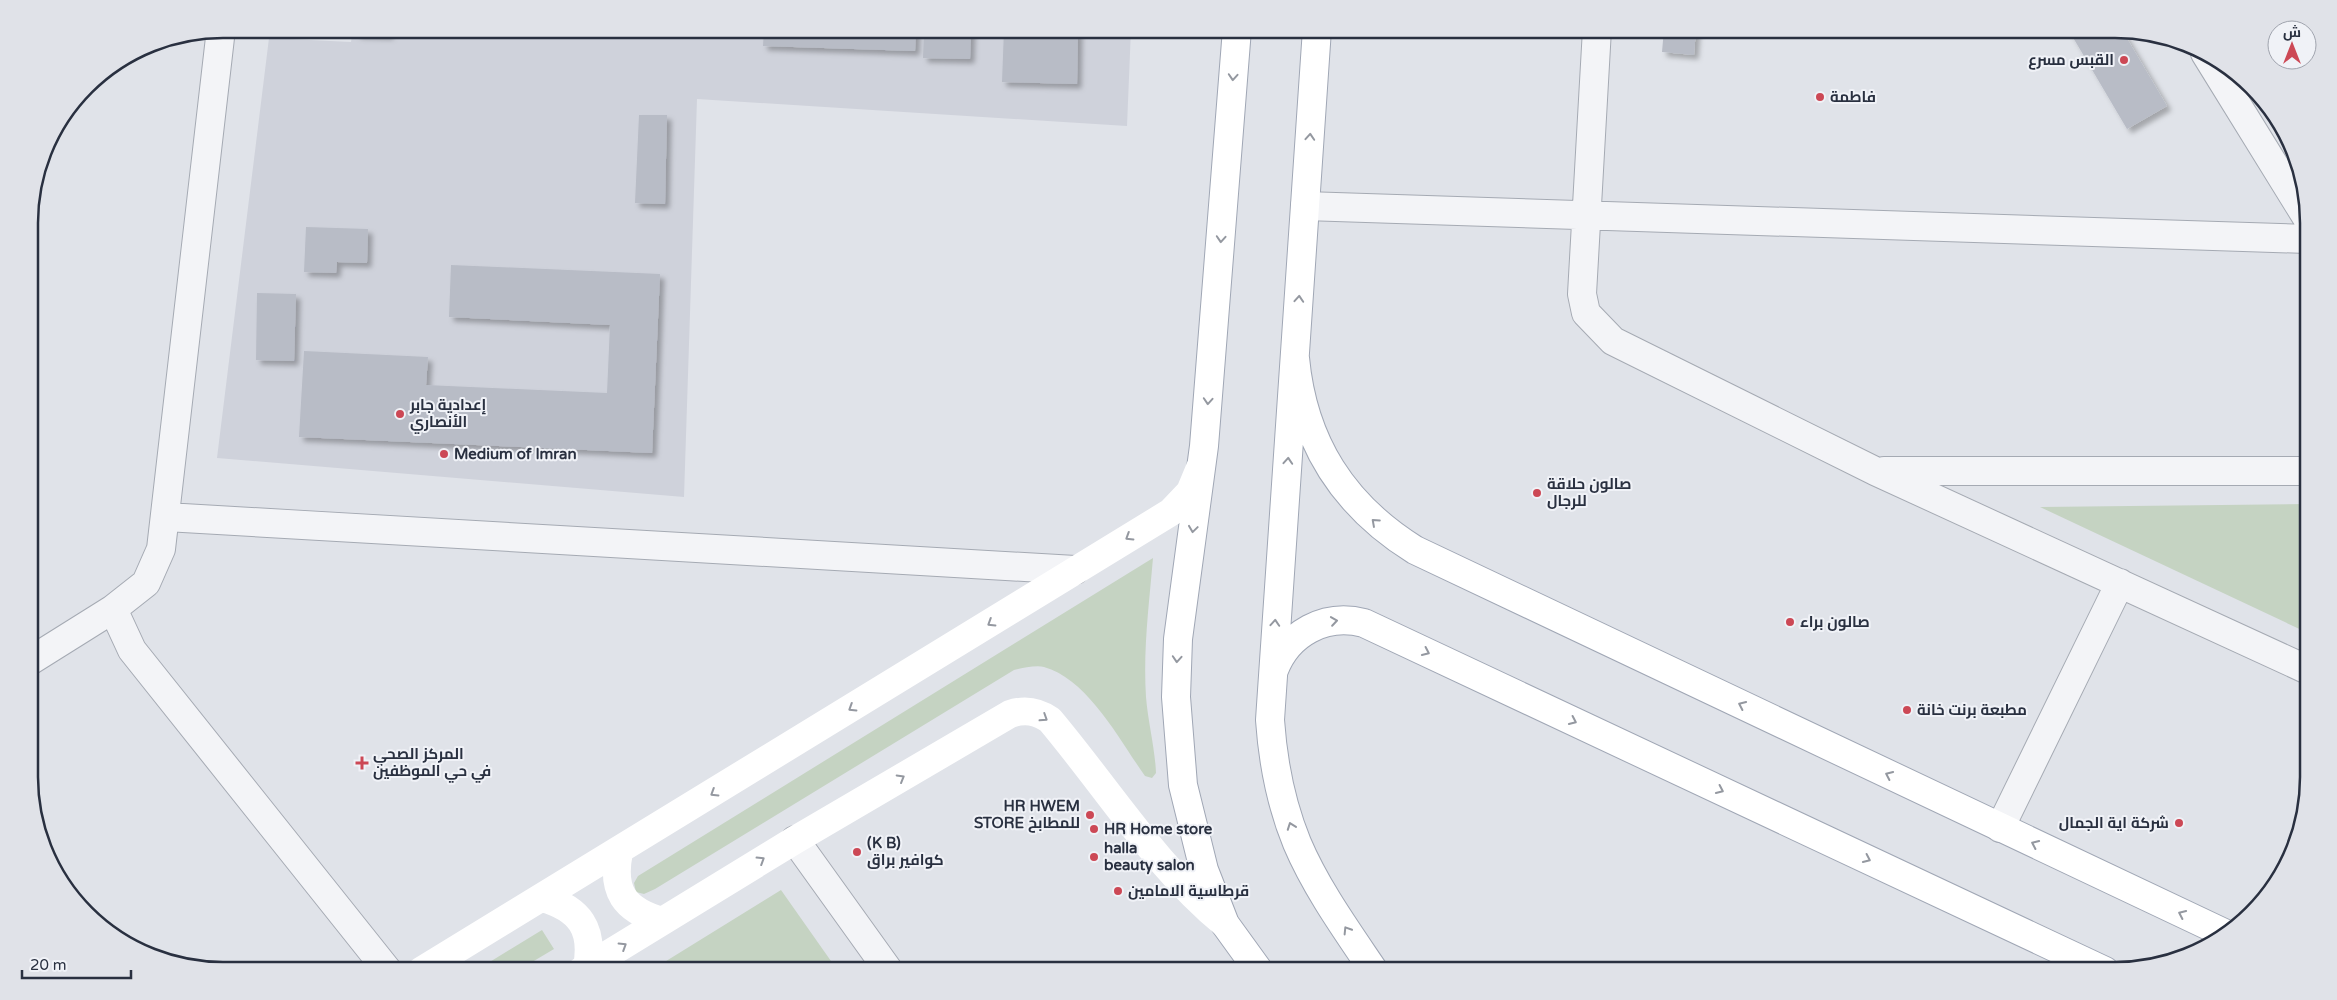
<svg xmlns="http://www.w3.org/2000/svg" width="2337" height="1000" font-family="'Varela Round',Cairo,sans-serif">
  <defs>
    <filter id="shadow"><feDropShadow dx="4.5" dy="4.5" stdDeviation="2.5" flood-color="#0004"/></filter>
  </defs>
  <rect width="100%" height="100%" fill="#e0e3e9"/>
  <!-- built -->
  <path fill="#cfd2db" d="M353,29H1131L1127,126L697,99L684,497L217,458L269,38L351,42Z"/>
  <!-- green -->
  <path fill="#c5d3c2" d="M2307,504L2308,633L2040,507Z
    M1153,558C1149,605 1143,650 1146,697C1148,722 1155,748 1156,773L1152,778L1145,776C1120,741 1088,679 1044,667C1036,665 1023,668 1014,670L655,889L644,894L636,892L634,883L638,876Z
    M781,890L838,971H649H650Z
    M542,930L554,949L517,971H475Z"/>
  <!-- building -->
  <path fill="#b8bcc6" filter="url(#shadow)" d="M356,29H389V35L356,34Z
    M764,29H916L915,51L763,46Z
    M924,29H971L970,59L923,58Z
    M1004,29L1078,31L1077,84L1002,82Z
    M1664,29H1696L1694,55L1662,52Z
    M2068,29L2122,30L2167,106L2127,129Z
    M639,115H667L665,204L635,203Z
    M306,227L368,229L367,263L337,262L336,273L304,272Z
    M451,265L660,274L652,453L299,437L304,351L428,357L426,385L607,393L610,325L449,317Z
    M257,293L296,294L294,361L256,360Z"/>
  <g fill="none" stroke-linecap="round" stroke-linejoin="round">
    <defs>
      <path id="minor" d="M221,29L161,549L146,583L113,609L132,650L388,971
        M1597,29L1582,294L1586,313L1613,341L1875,471L2308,670
        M2205,53L2307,218
        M1305,206L2307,239
        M1884,471H2307
        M166,517L1075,570
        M30,661L113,609
        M2000,828L2120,583
        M795,840L889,971"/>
      <path id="primary" d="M1237,29L1204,446L1178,639L1176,697L1183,785L1204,870L1225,924L1259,971
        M1317,29L1270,720C1273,763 1281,804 1297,843C1316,888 1347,931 1374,971
        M1295,358C1303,443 1343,505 1415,550L2226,934
        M1274,670C1288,633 1325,613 1364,623L2105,971"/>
    </defs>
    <!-- minor casing -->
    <use href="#minor" stroke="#a5aab3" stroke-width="30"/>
    <!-- primary casing -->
    <use href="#primary" stroke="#a0a7b5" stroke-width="30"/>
    <!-- minor -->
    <use href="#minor" stroke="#f3f4f7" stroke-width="28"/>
    <!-- secondary -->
    <path stroke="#fff" stroke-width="28" d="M619,852C611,891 624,910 662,921
      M543,898C580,909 594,929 587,967
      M421,971L1171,512L1190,492L1200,468
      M581,971L795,840L1010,714C1025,709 1037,711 1050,720C1108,789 1156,867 1225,924"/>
    <!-- primary -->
    <use href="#primary" stroke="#fff" stroke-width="28"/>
  </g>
  <!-- one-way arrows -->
  <defs><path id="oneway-chevron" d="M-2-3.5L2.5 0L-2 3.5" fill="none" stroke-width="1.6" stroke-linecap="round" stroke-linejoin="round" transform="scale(1.25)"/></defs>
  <g stroke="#9498a0">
    <use href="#oneway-chevron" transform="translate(1233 77) rotate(94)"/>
    <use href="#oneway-chevron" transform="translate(1310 137) rotate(-86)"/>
    <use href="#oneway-chevron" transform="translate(1221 239) rotate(94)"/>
    <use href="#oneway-chevron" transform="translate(1299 299) rotate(-86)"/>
    <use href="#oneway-chevron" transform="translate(1208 401) rotate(94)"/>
    <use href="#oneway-chevron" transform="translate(1288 461) rotate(-86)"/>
    <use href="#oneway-chevron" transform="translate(1375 522) rotate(-138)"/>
    <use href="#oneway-chevron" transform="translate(1193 529) rotate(98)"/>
    <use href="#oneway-chevron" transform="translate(1129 537) rotate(148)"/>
    <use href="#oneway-chevron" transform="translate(1334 621) rotate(-8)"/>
    <use href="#oneway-chevron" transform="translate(991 623) rotate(148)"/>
    <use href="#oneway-chevron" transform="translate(1275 623) rotate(-86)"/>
    <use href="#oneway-chevron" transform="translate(1426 652) rotate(25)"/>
    <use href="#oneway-chevron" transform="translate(1177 659) rotate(94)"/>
    <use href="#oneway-chevron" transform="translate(1742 705) rotate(-155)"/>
    <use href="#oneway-chevron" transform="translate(852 708) rotate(148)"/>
    <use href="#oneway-chevron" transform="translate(1044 718) rotate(33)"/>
    <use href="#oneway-chevron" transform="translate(1573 721) rotate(25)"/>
    <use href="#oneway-chevron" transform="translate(1889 775) rotate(-155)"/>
    <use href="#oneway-chevron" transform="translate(901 778) rotate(-30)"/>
    <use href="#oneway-chevron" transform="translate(1720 790) rotate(25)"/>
    <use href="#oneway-chevron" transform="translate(714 793) rotate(148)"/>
    <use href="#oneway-chevron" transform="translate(1291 826) rotate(-110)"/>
    <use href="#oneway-chevron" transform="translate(2035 844) rotate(-155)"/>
    <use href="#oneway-chevron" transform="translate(1867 859) rotate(25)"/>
    <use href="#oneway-chevron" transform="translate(761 860) rotate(-32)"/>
    <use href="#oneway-chevron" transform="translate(2182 914) rotate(-155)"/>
    <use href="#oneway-chevron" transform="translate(1347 930) rotate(-122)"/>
    <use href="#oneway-chevron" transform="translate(623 946) rotate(-32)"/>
  </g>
  <!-- markers -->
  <g fill="#cc4855" stroke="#f0f2f7" stroke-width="2">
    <circle cx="2124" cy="60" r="5"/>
    <circle cx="1820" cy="97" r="5"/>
    <circle cx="400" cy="414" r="5"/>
    <circle cx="444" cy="454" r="5"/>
    <circle cx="1537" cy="493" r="5"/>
    <circle cx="1790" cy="622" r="5"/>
    <circle cx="1907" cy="710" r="5"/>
    <path d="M359.5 755.5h5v5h5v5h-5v5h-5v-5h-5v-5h5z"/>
    <circle cx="1090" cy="815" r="5"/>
    <circle cx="2179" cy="823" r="5"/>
    <circle cx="1094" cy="829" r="5"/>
    <circle cx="857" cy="852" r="5"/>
    <circle cx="1094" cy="857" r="5"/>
    <circle cx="1118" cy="891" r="5"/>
  </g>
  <g text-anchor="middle" stroke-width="4" stroke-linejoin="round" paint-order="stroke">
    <!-- poi labels -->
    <g font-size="15" font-weight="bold" fill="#293040" stroke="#f0f2f7" text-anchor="start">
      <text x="2114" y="65" text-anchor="end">القبس مسرع</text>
      <text x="1830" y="102">فاطمة</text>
      <text x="410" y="410">إعدادية جابر<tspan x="410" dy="17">الأنصاري</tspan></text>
      <text x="454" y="459">Medium of Imran</text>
      <text x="1547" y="489">صالون حلاقة<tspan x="1547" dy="17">للرجال</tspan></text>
      <text x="1800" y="627">صالون براء</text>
      <text x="1917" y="715">مطبعة برنت خانة</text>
      <text x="373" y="759">المركز الصحي<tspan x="373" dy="17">في حي الموظفين</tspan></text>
      <text x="1080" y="811" text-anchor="end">HR HWEM<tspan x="1080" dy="17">STORE للمطابخ</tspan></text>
      <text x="2169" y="828" text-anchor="end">شركة اية الجمال</text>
      <text x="1104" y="834">HR Home store</text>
      <text x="867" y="848">(K B)<tspan x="867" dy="17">كوافير براق</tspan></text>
      <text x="1104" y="853">halla<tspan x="1104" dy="17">beauty salon</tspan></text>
      <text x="1128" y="896">قرطاسية الامامين</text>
    </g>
  </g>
  <!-- crop -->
  <path d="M0 0H2337V1000H0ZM223 38H2115A185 185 0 0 1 2300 223V777A185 185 0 0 1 2115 962H223A185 185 0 0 1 38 777V223A185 185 0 0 1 223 38Z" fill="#e0e2e8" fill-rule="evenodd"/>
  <path fill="none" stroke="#293040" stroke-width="2.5" d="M223 38H2115A185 185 0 0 1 2300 223V777A185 185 0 0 1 2115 962H223A185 185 0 0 1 38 777V223A185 185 0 0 1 223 38Z"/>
  <!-- north arrow -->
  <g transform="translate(2292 45)"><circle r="24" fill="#f0f2f7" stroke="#a0a4ae"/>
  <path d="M0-4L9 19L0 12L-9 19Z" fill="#cc4855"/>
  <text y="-8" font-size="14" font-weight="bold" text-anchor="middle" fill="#293040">ش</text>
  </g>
  <!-- scale -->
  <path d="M22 970v8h109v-8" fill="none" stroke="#293040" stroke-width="2.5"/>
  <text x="30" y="970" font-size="15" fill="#293040" stroke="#f0f2f7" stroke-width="4" paint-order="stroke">20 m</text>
</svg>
